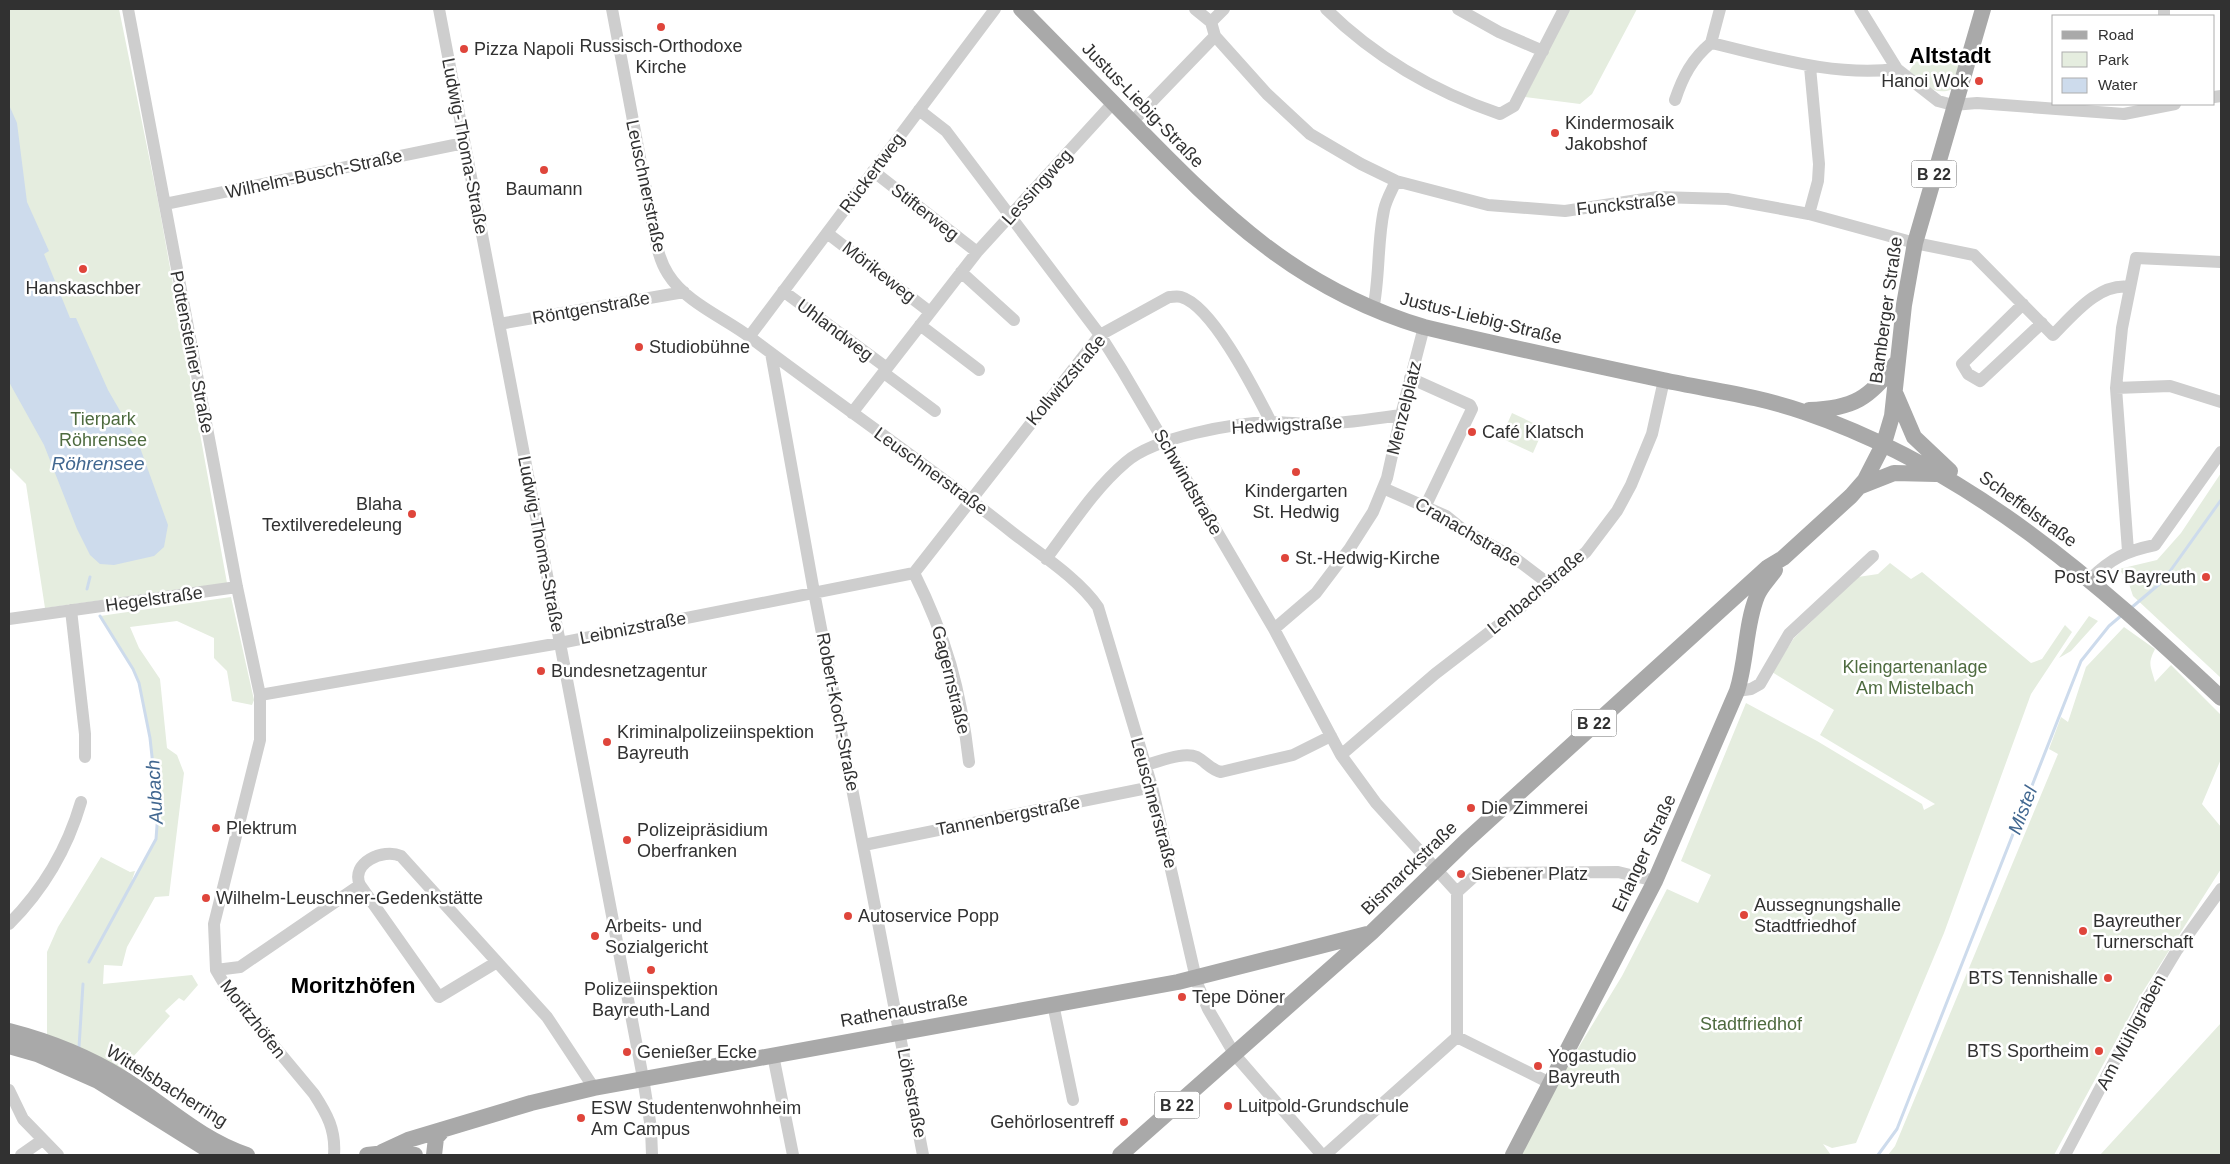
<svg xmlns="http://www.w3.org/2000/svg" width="2230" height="1164" font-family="Arial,sans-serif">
  <rect width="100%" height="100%" fill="#fff"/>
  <!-- green -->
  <path fill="#e5eddf" d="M9,9H119L158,201L227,583L45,608L26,484L9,467Z
    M1569,9H1637L1592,94L1580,104L1525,97Z
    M1937,48L1963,54L1953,89C1935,97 1922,83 1908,73L1917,59L1934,61Z
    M1512,413L1544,428L1533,453L1501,438Z
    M2221,473V678L2133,596L2128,581L2119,569L2157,560L2181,533Z
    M1890,563L1911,579L1922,572L2031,663L2042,659L2065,625L2072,632L2031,694L1944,933L1856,1143L1832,1148L1823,1144L1831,1155H1521L1549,1096L1622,976L1667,889L1698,903L1711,875L1681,861L1746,703L1817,741L1922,804L1924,810L1935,804L1820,735L1834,710L1772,672L1794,638L1858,577L1878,574Z
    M231,597L254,700L252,705L232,701L227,671L214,658V638L177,621L130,627L139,648L160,679L167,748L177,755L184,773L169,896L155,897L127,947L122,966L104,965L103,984L192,975L198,985L184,1001L179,998L165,1011L170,1016L132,1058L124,1063L126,1073L47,1035V952L58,927L101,857L130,872L135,871L131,883L156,839L158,812L150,738L139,683L133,669L100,616Z
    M2089,616L2098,621L2071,651L2059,658Z
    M2124,627L2155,649C2147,665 2151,666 2155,682L2171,665L2221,715V759L2202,804L2221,827V869L2142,993L2054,1155H1888L1895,1146L2058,754L2049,749L2061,717L2068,722L2086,667Z
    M2221,1023V1155H2100Z"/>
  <!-- water -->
  <path fill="#cddbec" d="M9,105L17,123L27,202L49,251L44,254L70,318H76L108,390L138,442L168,525L164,547L154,556L114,565L100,564L90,555L77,529L44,445L9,382Z"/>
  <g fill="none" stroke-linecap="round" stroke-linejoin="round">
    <!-- stream -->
    <path stroke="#cddbec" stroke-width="3" d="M87,589L90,577
      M2131,608L2163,581L2221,500
      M89,962L156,839L158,812L150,738L139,683L133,669L100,616
      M79,1047L83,984
      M1878,1155L1897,1129L2081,661L2109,626L2122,615"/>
    <!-- minor -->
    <path stroke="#cecece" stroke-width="12" d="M128,9L237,587L260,695V740L214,924L216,970L229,992L314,1094C327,1114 336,1130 334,1155
      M439,9L643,1078L651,1128L652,1155
      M612,9L653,227C656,243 659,260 668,274C686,303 725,318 751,338C838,404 928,465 1013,533C1040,554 1079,579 1098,607L1152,787L1197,983L1208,1009L1235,1055L1322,1155
      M1326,9C1375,57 1435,92 1500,114L1514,106L1564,9
      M1458,9L1499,32L1543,51
      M1860,9L1897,69L1938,101L1953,105L1977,103L2124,114L2175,104
      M2164,16V9
      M1211,22L1224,9
      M1215,36L1267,94L1310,134L1361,164L1396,181L1488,205L1565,211L1658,197L1727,199L1809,214L1915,243L1974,255L2053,335C2073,315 2099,282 2130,287
      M1711,43L1720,9
      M2214,97L2221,96
      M1675,100C1683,76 1692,59 1711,43C1772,57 1834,77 1897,69
      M919,110L946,131L1100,335L1122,370L1274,629L1341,755L1376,803L1457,892V1037L1325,1155
      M1132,122L1215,36L1211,22L1195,9
      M873,171L977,252
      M165,204L464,143
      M1809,214L1818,181L1819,164L1810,67
      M827,233L930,312
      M961,272L1014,320
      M783,291L887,368
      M2023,304L1962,364L1968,374L1980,381L2042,323
      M1373,310C1380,277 1377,243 1384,210C1386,200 1392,190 1396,181
      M499,324L684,292
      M920,325L979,370
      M749,337L995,9
      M771,353L814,592L923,1155
      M884,373L935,411
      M1410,378L1470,405L1472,409L1426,505
      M2116,388L2170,386L2221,402
      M852,413L977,252L1113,103
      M1383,488L1446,516L1462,529L1516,559L1549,584
      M2128,551L2116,388L2122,328L2136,258L2221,262
      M1046,559C1071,526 1094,489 1126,462C1155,437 1233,423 1272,422C1288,422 1305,425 1321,424C1348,423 1374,419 1401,415
      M914,573C946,637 961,690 969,762
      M2090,579C2112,558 2126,551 2155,545L2221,452
      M71,610L85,734V757
      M9,619L237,587
      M1274,629L1316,593L1350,548L1373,512L1387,478L1401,415L1424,327
      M1737,691L1751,689L1760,684L1789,634L1873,556
      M260,695L560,643L914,573L1100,335L1169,297C1173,297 1177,296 1181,297C1213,306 1256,393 1271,422
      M1341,755L1435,674L1513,614L1586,552L1617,511L1631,485L1652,434L1664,380
      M1145,765C1159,762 1183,751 1197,757C1205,761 1211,770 1221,772L1293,755L1331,736
      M864,845L1152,787
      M1457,892L1478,873L1618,872L1655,881
      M9,924C44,889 67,850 81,802
      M497,962L439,997L360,885C350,863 383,848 401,856L547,1017L594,1088
      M216,970L240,967L360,885
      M1053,1004L1073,1100
      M1457,1037L1550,1083
      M773,1055L793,1155
      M9,1090L23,1119L58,1155
      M21,1155L41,1141
      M2065,1155L2145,1003L2177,950L2221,889"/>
    <!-- major -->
    <path stroke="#a9a9a9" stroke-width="16" d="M1021,9C1058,47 1096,85 1133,123C1223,215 1297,289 1424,327C1503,346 1583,363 1663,380C1709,390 1759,396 1804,412C1971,469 2095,580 2221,698
      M1896,395L1914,437L1950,471
      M1809,410C1853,409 1870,398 1896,363
      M1861,486L1894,473L1936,474
      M9,1031C48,1041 90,1058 124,1079C165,1105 201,1140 247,1155
      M9,1046L37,1054L98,1081L216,1155
      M382,1152L408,1140L531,1103L594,1088L1178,982L1367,934
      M367,1155L395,1152L415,1155
      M434,1155L436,1138L443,1130
      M1120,1155L1372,932L1466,841L1768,567L1783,558L1851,496L1865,480L1884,443L1892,416L1904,305L1915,243L1983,9
      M1513,1155L1655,881L1737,691C1747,660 1745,626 1757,596C1761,586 1769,579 1775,570"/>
  </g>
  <!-- markers -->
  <g fill="#df453b" stroke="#fff" stroke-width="2">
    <circle cx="661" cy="27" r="5"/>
    <circle cx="464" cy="49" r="5"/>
    <circle cx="1979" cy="81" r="5"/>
    <circle cx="1555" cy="133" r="5"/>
    <circle cx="544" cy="170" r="5"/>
    <circle cx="83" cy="269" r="5"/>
    <circle cx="639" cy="347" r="5"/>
    <circle cx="1472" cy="432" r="5"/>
    <circle cx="1296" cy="472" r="5"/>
    <circle cx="412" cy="514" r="5"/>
    <circle cx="1285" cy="558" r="5"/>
    <circle cx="2206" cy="577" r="5"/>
    <circle cx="541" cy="671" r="5"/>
    <circle cx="607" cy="742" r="5"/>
    <circle cx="1471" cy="808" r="5"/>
    <circle cx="216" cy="828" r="5"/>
    <circle cx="627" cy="840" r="5"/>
    <circle cx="1461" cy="874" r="5"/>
    <circle cx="206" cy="898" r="5"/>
    <circle cx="1744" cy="915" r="5"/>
    <circle cx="848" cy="916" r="5"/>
    <circle cx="2083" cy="931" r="5"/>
    <circle cx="595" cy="936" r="5"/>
    <circle cx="651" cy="970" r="5"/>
    <circle cx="2108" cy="978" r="5"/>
    <circle cx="1182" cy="997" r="5"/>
    <circle cx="2099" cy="1051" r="5"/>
    <circle cx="627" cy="1052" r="5"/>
    <circle cx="1538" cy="1066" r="5"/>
    <circle cx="1228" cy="1106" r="5"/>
    <circle cx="581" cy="1118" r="5"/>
    <circle cx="1124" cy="1122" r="5"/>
  </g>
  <g text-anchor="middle" stroke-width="5" stroke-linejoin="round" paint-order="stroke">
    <!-- shield labels -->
    <g fill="#fff" stroke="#6f6f6f" stroke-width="1">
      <rect x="1911.5" y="160.5" width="45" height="27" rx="4"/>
      <rect x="1571.5" y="709.5" width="45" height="27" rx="4"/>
      <rect x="1154.5" y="1091.5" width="45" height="27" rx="4"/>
    </g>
    <g font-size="16" font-weight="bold" fill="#313131">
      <text x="1934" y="180">B 22</text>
      <text x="1594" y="729">B 22</text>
      <text x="1177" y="1111">B 22</text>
    </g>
    <!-- poi labels -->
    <g font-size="18" fill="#313131" stroke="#fff" text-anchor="start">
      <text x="661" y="52" text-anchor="middle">Russisch-Orthodoxe<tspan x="661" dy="21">Kirche</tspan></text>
      <text x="474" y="55">Pizza Napoli</text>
      <text x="1969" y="87" text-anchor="end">Hanoi Wok</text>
      <text x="1565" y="129">Kindermosaik<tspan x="1565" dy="21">Jakobshof</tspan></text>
      <text x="544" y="195" text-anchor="middle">Baumann</text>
      <text x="83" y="294" text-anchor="middle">Hanskaschber</text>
      <text x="649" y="353">Studiobühne</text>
      <text x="1482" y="438">Café Klatsch</text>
      <text x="1296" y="497" text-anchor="middle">Kindergarten<tspan x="1296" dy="21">St. Hedwig</tspan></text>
      <text x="402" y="510" text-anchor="end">Blaha<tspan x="402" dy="21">Textilveredeleung</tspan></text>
      <text x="1295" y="564">St.-Hedwig-Kirche</text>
      <text x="2196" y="583" text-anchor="end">Post SV Bayreuth</text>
      <text x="551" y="677">Bundesnetzagentur</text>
      <text x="617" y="738">Kriminalpolizeiinspektion<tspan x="617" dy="21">Bayreuth</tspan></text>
      <text x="1481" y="814">Die Zimmerei</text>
      <text x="226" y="834">Plektrum</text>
      <text x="637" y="836">Polizeipräsidium<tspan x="637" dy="21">Oberfranken</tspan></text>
      <text x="1471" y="880">Siebener Platz</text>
      <text x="216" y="904">Wilhelm-Leuschner-Gedenkstätte</text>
      <text x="1754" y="911">Aussegnungshalle<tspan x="1754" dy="21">Stadtfriedhof</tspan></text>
      <text x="858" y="922">Autoservice Popp</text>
      <text x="2093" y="927">Bayreuther<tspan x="2093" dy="21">Turnerschaft</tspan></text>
      <text x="605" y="932">Arbeits- und<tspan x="605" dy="21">Sozialgericht</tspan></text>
      <text x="2098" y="984" text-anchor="end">BTS Tennishalle</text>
      <text x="651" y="995" text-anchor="middle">Polizeiinspektion<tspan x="651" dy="21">Bayreuth-Land</tspan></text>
      <text x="1192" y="1003">Tepe Döner</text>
      <text x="2089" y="1057" text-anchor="end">BTS Sportheim</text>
      <text x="637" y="1058">Genießer Ecke</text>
      <text x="1548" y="1062">Yogastudio<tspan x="1548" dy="21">Bayreuth</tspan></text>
      <text x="1238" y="1112">Luitpold-Grundschule</text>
      <text x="591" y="1114">ESW Studentenwohnheim<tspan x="591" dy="21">Am Campus</tspan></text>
      <text x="1114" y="1128" text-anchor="end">Gehörlosentreff</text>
    </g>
    <!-- street labels -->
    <g font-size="18" fill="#313131" stroke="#fff">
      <text transform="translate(1143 105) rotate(46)" y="6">Justus-Liebig-Straße</text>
      <text transform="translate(465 146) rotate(79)" y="6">Ludwig-Thoma-Straße</text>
      <text transform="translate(872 173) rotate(-53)" y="6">Rückertweg</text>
      <text transform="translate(314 174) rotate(-12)" y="6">Wilhelm-Busch-Straße</text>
      <text transform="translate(646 186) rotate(78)" y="6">Leuschnerstraße</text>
      <text transform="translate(1037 187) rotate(-48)" y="6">Lessingweg</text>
      <text transform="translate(1626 204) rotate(-6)" y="6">Funckstraße</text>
      <text transform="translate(925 212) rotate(38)" y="6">Stifterweg</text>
      <text transform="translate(879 272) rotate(38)" y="6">Mörikeweg</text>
      <text transform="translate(591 308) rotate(-10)" y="6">Röntgenstraße</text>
      <text transform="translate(1886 310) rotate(-82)" y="6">Bamberger Straße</text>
      <text transform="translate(1481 318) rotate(14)" y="6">Justus-Liebig-Straße</text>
      <text transform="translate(835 330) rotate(37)" y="6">Uhlandweg</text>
      <text transform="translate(192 352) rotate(79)" y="6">Pottensteiner Straße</text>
      <text transform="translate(1066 380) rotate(-50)" y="6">Kollwitzstraße</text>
      <text transform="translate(1404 408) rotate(-76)" y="6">Menzelplatz</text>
      <text transform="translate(1287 425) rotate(-3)" y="6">Hedwigstraße</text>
      <text transform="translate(931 471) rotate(36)" y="6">Leuschnerstraße</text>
      <text transform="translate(1188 482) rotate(60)" y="6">Schwindstraße</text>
      <text transform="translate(2028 509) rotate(36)" y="6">Scheffelstraße</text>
      <text transform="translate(1468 532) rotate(30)" y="6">Cranachstraße</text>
      <text transform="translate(541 544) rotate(79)" y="6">Ludwig-Thoma-Straße</text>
      <text transform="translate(1536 592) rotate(-40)" y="6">Lenbachstraße</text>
      <text transform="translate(154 599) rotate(-8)" y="6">Hegelstraße</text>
      <text transform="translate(633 628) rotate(-11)" y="6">Leibnizstraße</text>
      <text transform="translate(951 680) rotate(76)" y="6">Gagernstraße</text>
      <text transform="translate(838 712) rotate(79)" y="6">Robert-Koch-Straße</text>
      <text transform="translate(1154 803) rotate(75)" y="6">Leuschnerstraße</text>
      <text transform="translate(1008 816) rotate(-11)" y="6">Tannenbergstraße</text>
      <text transform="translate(1644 853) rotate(-65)" y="6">Erlanger Straße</text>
      <text transform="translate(1409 868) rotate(-44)" y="6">Bismarckstraße</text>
      <text transform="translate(904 1010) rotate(-10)" y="6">Rathenaustraße</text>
      <text transform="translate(253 1019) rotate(52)" y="6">Moritzhöfen</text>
      <text transform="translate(2131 1032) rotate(-62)" y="6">Am Mühlgraben</text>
      <text transform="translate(167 1086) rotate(32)" y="6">Wittelsbacherring</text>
      <text transform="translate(912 1093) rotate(79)" y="6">Löhestraße</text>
    </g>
    <!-- park labels -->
    <g font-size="18" fill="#4e6b3f" stroke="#fff">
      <text x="103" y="425">Tierpark<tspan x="103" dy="21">Röhrensee</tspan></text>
      <text x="1915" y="673">Kleingartenanlage<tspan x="1915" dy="21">Am Mistelbach</tspan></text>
      <text x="1751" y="1030">Stadtfriedhof</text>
    </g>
    <!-- water labels -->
    <g font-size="19" font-style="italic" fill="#416790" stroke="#fff">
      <text x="98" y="470">Röhrensee</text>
      <text transform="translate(154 792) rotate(-93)" y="7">Aubach</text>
      <text transform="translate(2022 810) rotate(-69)" y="7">Mistel</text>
    </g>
    <!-- district labels -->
    <g font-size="22" font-weight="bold" fill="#000" stroke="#fff">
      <text x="1950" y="63">Altstadt</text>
      <text x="353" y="993">Moritzhöfen</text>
    </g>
  </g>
  <!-- border -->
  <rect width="2230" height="1164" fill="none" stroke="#313131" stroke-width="20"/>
  <!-- legend -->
  <rect x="2052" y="15" width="162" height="90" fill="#ffffff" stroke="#adadad"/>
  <rect x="2062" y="31" width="25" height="8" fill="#a9a9a9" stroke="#adadad"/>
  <text x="2098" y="40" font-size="15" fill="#313131">Road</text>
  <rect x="2062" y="52" width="25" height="15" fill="#e5eddf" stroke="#adadad"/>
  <text x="2098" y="65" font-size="15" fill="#313131">Park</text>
  <rect x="2062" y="78" width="25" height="15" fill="#cddbec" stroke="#adadad"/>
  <text x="2098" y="90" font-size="15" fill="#313131">Water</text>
</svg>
